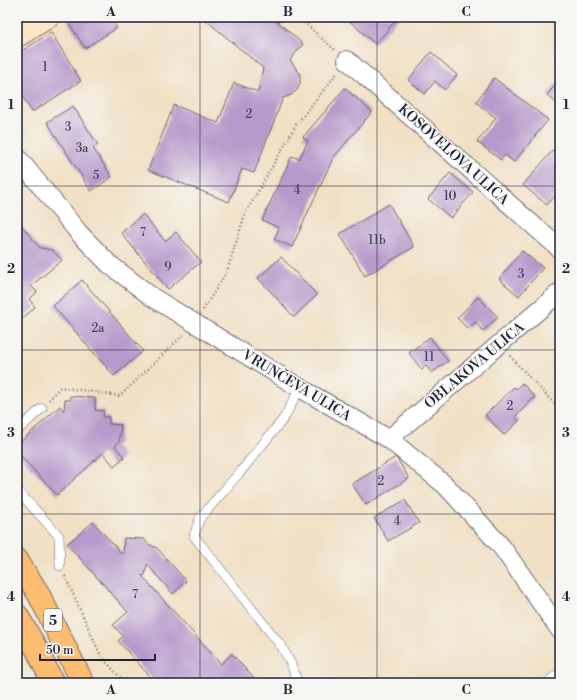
<svg xmlns="http://www.w3.org/2000/svg" width="577" height="700" font-family="'Libre Bodoni',serif">
  <rect width="100%" height="100%" fill="#f6f6f2"/>
  <filter id="ink" filterUnits="userSpaceOnUse"><feTurbulence type="fractalNoise" baseFrequency=".025" numOctaves="2"/><feDisplacementMap in="SourceGraphic" scale="8" xChannelSelector="R" yChannelSelector="G"/><feConvolveMatrix kernelMatrix="1 2 1 2 8 2 1 2 1" color-interpolation-filters="sRGB"/></filter>
  <filter id="wash" filterUnits="userSpaceOnUse"><feTurbulence type="fractalNoise" baseFrequency=".012" numOctaves="4" result="noise"/><feDisplacementMap in="SourceGraphic" scale="16" xChannelSelector="R" yChannelSelector="G"/><feGaussianBlur stdDeviation="0.9" result="paint"/><feColorMatrix in="noise" values="0 0 0 0 0 0 0 0 0 0 0 0 0 0 0 0 0 1.4 0 .05"/><feComposite in="paint" operator="in"/></filter>
  <g filter="url(#wash)">
    <rect width="100%" height="100%" fill="#f1e0c4"/>
    <g id="blocks">
      <!-- building -->
      <path fill="#b799cb" d="M75,17H110L117,28L85,48L68,22Z
        M202,17H272L303,44L290,60L300,74V83L297,90L291,95L283,98L254,173L242,169L229,202L148,170L174,105L218,123L234,83L258,92L263,68Z
        M345,17H399L375,44Z
        M51,32L81,81L32,112L17,88V54Z
        M431,52L457,75L445,90L435,81L425,94L408,80Z
        M494,78L548,120L514,162L505,155L501,160L477,142L496,118L476,102Z
        M560,79V106L547,95Z
        M345,88L372,112L333,158L292,247L274,239L279,228L262,220L292,156L299,159L308,141L303,137Z
        M73,106L98,145L93,148L112,177L91,191L47,122Z
        M553,150L560,155V171L557,175L560,178V190L547,205L523,185Z
        M450,173L473,192L451,218L428,199Z
        M389,204L414,247L365,276L340,234Z
        M143,214L165,241L176,232L201,262L168,289L121,233Z
        M17,220L40,248L52,250L62,260L31,286L37,292L29,299L35,307L17,324Z
        M522,251L543,268L519,296L499,279Z
        M281,257L317,295L294,317L258,278Z
        M82,280L143,351L114,376L53,306Z
        M478,297L498,317L483,331L475,322L468,329L457,318Z
        M430,337L448,361L432,373L426,366L422,370L409,353Z
        M522,383L535,397L515,417L519,421L504,435L485,415L514,387L516,389Z
        M70,396L95,398V410L104,411L103,417H109V424L121,425L119,442L115,446L124,457L114,466L103,453L57,495L17,452V445L60,406L64,411L65,400H70Z
        M396,457L409,478L366,505L352,484Z
        M405,500L419,523L388,541L374,518Z
        M93,522L123,555L124,538L144,539L148,544L157,548L186,581L173,594L147,564L145,575L142,576L221,664L232,654L258,683H156L118,641L123,636L113,625L128,612L67,544Z"/>
    </g>
  </g>
  <g filter="url(#ink)">
    <use href="#blocks" fill-opacity="0" stroke="#6a646b" stroke-width="1"/>
    <g fill="none" stroke-linecap="round" stroke-linejoin="round">
      <defs>
        <path id="lane" d="M17,431L42,408
          M17,490L59,536L60,566
          M298,683L291,664L282,647L194,536L200,518L241,471L284,418L300,388
          M547,683L560,672"/>
        <path id="street" d="M347,60L560,249
          M17,157L79,233L109,264L152,297L300,388L389,439L445,485L501,546L560,630
          M389,439L560,292"/>
        <path id="secondary" d="M17,36L48,17"/>
        <path id="primary" d="M17,560L38,593L83,683
          M17,615L36,648L53,683"/>
      </defs>
      <!-- lane casing -->
      <use href="#lane" stroke="#6a646b" stroke-width="10"/>
      <!-- street casing -->
      <use href="#street" stroke="#6a646b" stroke-width="20"/>
      <!-- secondary casing -->
      <use href="#secondary" stroke="#6a646b" stroke-width="24"/>
      <!-- primary casing -->
      <use href="#primary" stroke="#6a646b" stroke-width="24"/>
      <!-- path -->
      <path stroke="#6a646b" stroke-width="2.5" stroke-dasharray="1 3" stroke-linecap="butt" d="M298,17L335,50
        M203,310L227,271L245,214L296,125L338,72
        M510,356L560,410
        M49,400L60,387L120,396L183,335
        M65,576L101,656L125,683"/>
      <!-- lane -->
      <use href="#lane" stroke="#fff" stroke-width="9"/>
      <!-- street -->
      <use href="#street" stroke="#fff" stroke-width="18"/>
      <!-- secondary -->
      <use href="#secondary" stroke="#fee5c5" stroke-width="22"/>
      <!-- primary -->
      <use href="#primary" stroke="#fcbd6f" stroke-width="22"/>
    </g>
  </g>
  <!-- grid -->
  <path fill="none" stroke="#22223b" stroke-width="1" stroke-opacity="0.55" d="M200,17V683M377,17V683M17,186H560M17,350H560M17,514H560"/>
  <g text-anchor="middle" stroke-width="3" stroke-linejoin="round" paint-order="stroke">
    <!-- number labels -->
    <g font-size="12" fill="#47405f">
      <text x="45" y="71">1</text>
      <text x="249" y="118">2</text>
      <text x="68" y="131">3</text>
      <text x="82" y="152">3a</text>
      <text x="96" y="179">5</text>
      <text x="297" y="194">4</text>
      <text x="450" y="200">10</text>
      <text x="143" y="236">7</text>
      <text x="377" y="244">11b</text>
      <text x="168" y="271">9</text>
      <text x="521" y="278">3</text>
      <text x="98" y="332">2a</text>
      <text x="429" y="361">11</text>
      <text x="510" y="410">2</text>
      <text x="381" y="485">2</text>
      <text x="397" y="525">4</text>
      <text x="135" y="598">7</text>
    </g>
    <!-- shield labels -->
    <rect fill="#f6f6f2" stroke="#626272" stroke-width="1" x="44" y="609" width="18" height="22" rx="3"/>
    <g font-size="13" font-weight="bold" fill="#22223b">
      <text x="53" y="625">5</text>
    </g>
    <!-- street labels -->
    <g font-size="14" fill="#22223b" stroke="#f6f6f2">
      <text transform="translate(454 154) rotate(42)" y="5">KOSOVELOVA ULICA</text>
      <text transform="translate(474 365) rotate(-40)" y="5">OBLAKOVA ULICA</text>
      <text transform="translate(297 385) rotate(31)" y="5">VRUNČEVA ULICA</text>
    </g>
  </g>
  <!-- margin -->
  <rect width="577" height="700" fill="none" stroke="#f6f6f2" stroke-width="44"/>
  <!-- scale -->
  <path d="M40 654v6h115v-6" fill="none" stroke="#22223b" stroke-width="2"/>
  <text x="46" y="654" font-size="12" fill="#22223b" stroke="#f6f6f2" stroke-width="3" paint-order="stroke">50 m</text>
  <rect x="22" y="22" width="533" height="656" fill="none" stroke="#22223b" stroke-width="1.5"/>
  <g font-size="13" text-anchor="middle" font-weight="bold" fill="#22223b">
    <text x="111" y="16">A</text>
    <text x="288" y="16">B</text>
    <text x="466" y="16">C</text>
    <text x="11" y="109">1</text>
    <text x="566" y="109">1</text>
    <text x="11" y="273">2</text>
    <text x="566" y="273">2</text>
    <text x="11" y="437">3</text>
    <text x="566" y="437">3</text>
    <text x="11" y="601">4</text>
    <text x="566" y="601">4</text>
    <text x="111" y="694">A</text>
    <text x="288" y="694">B</text>
    <text x="466" y="694">C</text>
  </g>
</svg>
